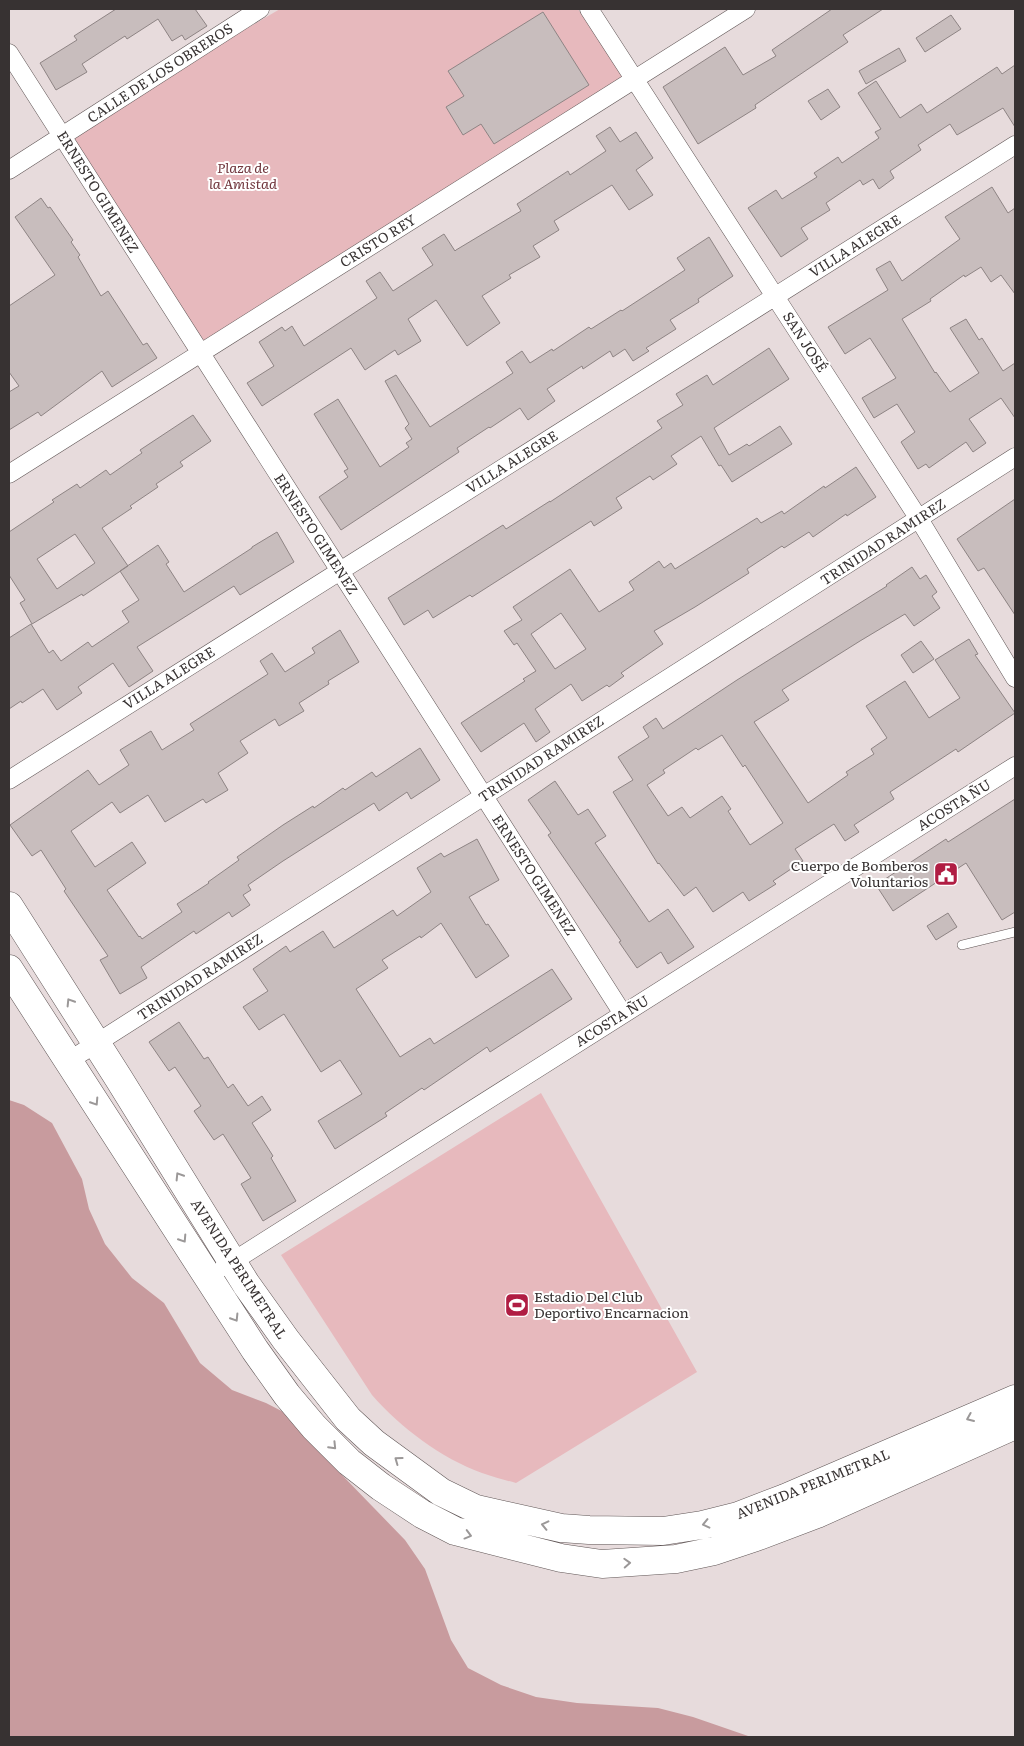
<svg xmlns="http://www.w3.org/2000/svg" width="1024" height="1746" font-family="Literata,serif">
  <rect width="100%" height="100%" fill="#e7dbdc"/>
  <!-- green -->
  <path fill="#e7b9bd" d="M280,9H578L625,80L200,353L62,136Z
    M541,1093L697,1372L516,1483C505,1480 493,1477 482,1473C441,1458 401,1428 372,1395L281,1255Z"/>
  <!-- forest -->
  <path fill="#c89b9e" d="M9,1100L24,1105L52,1123L82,1179L89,1209L105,1244L132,1278L164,1303L200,1363L232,1390L266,1403L297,1419L341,1474L405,1540L425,1569L451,1640L468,1668L501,1685L536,1697L577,1703L658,1708L693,1717L751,1737H9Z"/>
  <!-- building -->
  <path fill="#c8bdbd" stroke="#8e8484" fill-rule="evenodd" d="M116,9H195L207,26L185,40L182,35L172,41L158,19L127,39L125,36L82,64L87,72L56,90L40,63L77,40L74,36Z
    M832,9H883L843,35L848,42L755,105L756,108L698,144L663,87L725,47L743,75L776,56L772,50Z
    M543,12L589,85L494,144L481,124L463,135L446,107L464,96L448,71Z
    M951,15L961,29L925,52L916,38Z
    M899,48L906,61L866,84L859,71Z
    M1015,65V127L1003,108L957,135L950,124L918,145L921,150L890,171L894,178L879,189L873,179L863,185L860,180L826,203L830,210L801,228L808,239L781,257L748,208L776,190L782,199L817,177L814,173L838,157L842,163L879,138L875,132L881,129L858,93L876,81L900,118L921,104L927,113L997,67L1002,74Z
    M828,89L840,107L821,120L808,101Z
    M610,127L620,142L636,132L653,158L636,170L653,195L629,210L612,185L554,221L559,230L533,246L540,257L509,275L511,278L482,296L500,323L467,346L436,300L408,319L421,341L398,355L395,350L365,370L351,348L262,406L247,383L274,366L259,342L282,327L285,331L292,326L304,346L377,298L366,281L380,272L393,291L433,265L422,248L444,234L455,251L456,250L521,211L517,204L568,171L570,175L606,151L596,136Z
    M992,187L1008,213L1015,208V294L1001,275L991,282L981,267L965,277L964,275L930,299L931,301L902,319L935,373L936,372L950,392L979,373L950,328L966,319L979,340L982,338L1003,371L1015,363V418L1001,398L969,419L986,443L973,452L966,442L929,468L926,464L918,469L901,442L915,432L897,404L874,418L862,398L896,378L870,338L845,354L828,327L888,290L876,269L890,261L902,281L960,239L945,217Z
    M41,198L48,208L50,207L73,240L71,242L80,255L78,257L101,296L108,291L143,345L147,343L157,358L112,387L102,371L41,416L38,412L9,430V392L19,386L9,372V306L55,275L15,217Z
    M709,237L733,276L698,299L699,302L670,320L676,329L646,348L649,351L633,361L625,349L613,357L610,351L583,369L582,366L547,389L555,401L528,420L520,408L490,428L489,427L457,448L459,452L341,530L319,497L348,477L344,471L348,469L314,414L338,399L380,467L409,447L406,443L412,439L405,428L409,424L385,381L396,375L430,427L513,373L506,362L522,351L530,363L552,349L553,351L589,327L591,329L621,310L622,311L685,270L677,258Z
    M769,348L789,379L714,428L729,455L747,444L749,446L780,426L792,444L732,482L721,465L719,466L701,436L671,456L677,464L653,480L650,476L616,498L622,508L594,526L591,521L472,597L470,595L433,618L428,610L404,625L388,598L503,525L506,529L550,501V502L662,428L657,421L683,405L676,394L707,375L713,385Z
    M193,415L211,441L180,462L183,466L156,484L158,487L130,506L132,508L102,528L128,566L83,596L82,594L32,624L20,603L25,600L9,575V532L54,502L52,500L77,484L80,488L106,470L110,475L142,453L140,450ZM75,534L95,563L57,589L37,559Z
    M856,467L876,497L847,516L846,514L813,537L809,532L784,548L782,546L747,569L749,573L695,607L654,631L663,644L621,673L624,676L609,687L607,685L582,701L571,684L535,709L550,732L536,742L524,723L481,752L461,723L525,681L523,679L536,671L517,643L514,645L504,631L522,620L513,607L570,569L599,612L634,590L629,582L659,561L664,568L671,563L675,569L757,518L761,523L782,511L784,514L824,486L825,488ZM561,613L586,649L555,669L531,634Z
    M1015,499V615L984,568L978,571L957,539Z
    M277,532L294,562L240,595L234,586L137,647L153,671L129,687L113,663L78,687L82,693L57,710L43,689L22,703L21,701L9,709V638L31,624L49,653L53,650L61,661L88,642L92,647L129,622L122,611L139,600L120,571L158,545L169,562L166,564L184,592L252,548V547Z
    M912,567L920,579L926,575L937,592L932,596L940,608L914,626L905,614L860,641L782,690L789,700L754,722L808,803L848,775L846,772L874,754L871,749L887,738L866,706L905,681L929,718L960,698L935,660L969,639L978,654L975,655L1015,713L958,752L956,749L890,792L894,799L854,825L859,832L845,841L834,824L795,849L803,861L773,881L776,884L749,901L743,892L713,912L696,887L684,896L659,863L658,864L613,792L633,780L618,757L649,737L643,727L656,718L663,729L737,680L887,586L886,585ZM722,735L743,767L745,765L783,823L750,845L728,811L731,809L722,796L690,818L682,807L668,816L647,785L665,773L663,770L696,748L698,750Z
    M340,630L359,662L328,681L329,684L299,703L304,711L279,726L275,719L240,741L248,753L218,773L228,790L206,803L203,799L165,822L148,795L120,813L112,802L71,831L95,867L132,842L146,863L107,890L139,937L140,936L142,939L182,912L177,904L209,883L208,882L239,860L237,857L283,825L313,806L314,808L343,788L345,790L372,772L376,777L420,748L440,780L411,799L407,792L379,811L374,803L283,861L248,885L251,890L243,895L250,905L232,917L229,912L196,934L194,931L141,967L147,978L120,994L100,960L108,956L64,891L66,889L41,850L32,856L10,825L88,770L99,785L129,765L120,750L151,731L162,750L194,730L190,724L268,674L260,661L272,653L285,672L315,653L312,648Z
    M921,641L934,659L913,673L901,655Z
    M555,781L578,815L588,809L606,836L595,843L649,922L668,909L694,947L668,964L661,952L637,968L619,942L621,941L548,835L551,833L528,800Z
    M1015,799V912L1002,920L966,863L893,911L876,885L946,839L948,842Z
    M477,839L499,880L469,897L486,925L488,924L509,956L476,978L441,923L421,938L420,936L382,960L388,968L356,989L400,1057L430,1038L434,1044L552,969L572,999L490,1052L487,1047L424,1090L422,1088L385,1113L387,1116L335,1149L318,1121L362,1094L340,1060L321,1072L284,1014L259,1030L243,1007L268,991L253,969L286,946L290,952L323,931L334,948L393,910L397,916L431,892L417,868L441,853L444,857Z
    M948,913L957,927L936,940L927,926Z
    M179,1022L204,1059L208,1057L228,1088L233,1084L248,1106L262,1096L271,1110L252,1123L273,1156L271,1158L296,1201L263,1221L241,1184L251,1178L223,1134L214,1140L194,1111L201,1106L175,1067L169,1071L149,1042Z"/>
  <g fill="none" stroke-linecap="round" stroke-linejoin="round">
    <defs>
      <path id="service" d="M962,945L1015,932"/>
      <path id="minor" d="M589,9L919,519L1015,678
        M9,53L623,1014
        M9,170L260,9
        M9,474L746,9
        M9,780L1015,145
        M67,1062L1015,457
        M224,1267L1015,766"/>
      <path id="primary" d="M9,906L119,1079L246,1284L286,1340L348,1419L374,1443L441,1492L476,1509L561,1528L589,1530L663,1531L702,1525L738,1516L785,1498L1015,1399
        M9,969L255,1350L287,1395L314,1427L349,1462L381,1487L422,1514L455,1531L561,1558L602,1564L676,1559L714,1551L756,1537L817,1514L1015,1425"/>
    </defs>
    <!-- service casing -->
    <use href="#service" stroke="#605656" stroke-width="10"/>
    <!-- minor casing -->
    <use href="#minor" stroke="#605656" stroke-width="19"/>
    <!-- primary casing -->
    <use href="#primary" stroke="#605656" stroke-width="29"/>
    <!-- service -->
    <use href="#service" stroke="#fff" stroke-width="9"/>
    <!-- minor -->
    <use href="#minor" stroke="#fff" stroke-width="18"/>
    <!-- primary -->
    <use href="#primary" stroke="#fff" stroke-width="28"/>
  </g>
  <!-- one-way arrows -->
  <defs><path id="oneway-chevron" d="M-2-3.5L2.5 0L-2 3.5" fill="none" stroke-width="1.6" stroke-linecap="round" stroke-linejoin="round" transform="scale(1.25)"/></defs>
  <g stroke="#9b9898">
    <use href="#oneway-chevron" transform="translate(70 1002) rotate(-122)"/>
    <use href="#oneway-chevron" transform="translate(95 1102) rotate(57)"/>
    <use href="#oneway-chevron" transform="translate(179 1176) rotate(-122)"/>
    <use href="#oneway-chevron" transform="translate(183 1239) rotate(57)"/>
    <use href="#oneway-chevron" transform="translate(235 1318) rotate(58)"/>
    <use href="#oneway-chevron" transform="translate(970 1418) rotate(157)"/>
    <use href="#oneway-chevron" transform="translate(333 1446) rotate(46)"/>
    <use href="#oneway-chevron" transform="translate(398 1460) rotate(-144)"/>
    <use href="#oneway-chevron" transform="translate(706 1524) rotate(167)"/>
    <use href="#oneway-chevron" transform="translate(545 1525) rotate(-167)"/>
    <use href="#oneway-chevron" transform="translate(468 1535) rotate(15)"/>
    <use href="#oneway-chevron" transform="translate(627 1563) rotate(-3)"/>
  </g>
  <!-- icons -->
  <defs>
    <symbol id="civic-square" viewBox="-11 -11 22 22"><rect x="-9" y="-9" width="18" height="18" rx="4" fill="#b01d43" stroke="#fff"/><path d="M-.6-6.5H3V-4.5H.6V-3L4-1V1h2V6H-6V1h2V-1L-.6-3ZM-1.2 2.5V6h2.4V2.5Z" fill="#fff"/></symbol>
    <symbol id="stadium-square" viewBox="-11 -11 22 22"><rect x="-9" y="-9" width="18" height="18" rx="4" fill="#b01d43" stroke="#fff"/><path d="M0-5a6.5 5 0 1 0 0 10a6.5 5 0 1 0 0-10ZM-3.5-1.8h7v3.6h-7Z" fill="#fff"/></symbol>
  </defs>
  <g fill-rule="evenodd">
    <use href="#civic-square" x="932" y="860" width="28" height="28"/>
    <use href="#stadium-square" x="503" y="1291" width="28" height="28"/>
  </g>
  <g text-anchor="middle" stroke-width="4" stroke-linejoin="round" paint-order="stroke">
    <!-- street labels -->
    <g font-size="14" fill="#373232" stroke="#fff">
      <text transform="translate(160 73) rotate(-33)" y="5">CALLE DE LOS OBREROS</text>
      <text transform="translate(98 192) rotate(58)" y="5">ERNESTO GIMENEZ</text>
      <text transform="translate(378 241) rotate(-32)" y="5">CRISTO REY</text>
      <text transform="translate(855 246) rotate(-32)" y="5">VILLA ALEGRE</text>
      <text transform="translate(805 342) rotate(57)" y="5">SAN JOSÉ</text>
      <text transform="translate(512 462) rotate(-32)" y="5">VILLA ALEGRE</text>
      <text transform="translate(316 534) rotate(57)" y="5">ERNESTO GIMENEZ</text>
      <text transform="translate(883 542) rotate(-33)" y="5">TRINIDAD RAMIREZ</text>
      <text transform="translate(169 678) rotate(-32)" y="5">VILLA ALEGRE</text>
      <text transform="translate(541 759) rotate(-33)" y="5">TRINIDAD RAMIREZ</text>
      <text transform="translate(954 805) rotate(-32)" y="5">ACOSTA ÑU</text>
      <text transform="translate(534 875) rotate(57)" y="5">ERNESTO GIMENEZ</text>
      <text transform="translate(200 977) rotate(-33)" y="5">TRINIDAD RAMIREZ</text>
      <text transform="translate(612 1021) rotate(-32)" y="5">ACOSTA ÑU</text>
      <text transform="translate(239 1269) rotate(57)" y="5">AVENIDA PERIMETRAL</text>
      <text transform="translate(813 1484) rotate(-22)" y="5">AVENIDA PERIMETRAL</text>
    </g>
    <!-- park labels -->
    <g font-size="14" font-style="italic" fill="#70353c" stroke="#fff">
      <text x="243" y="173">Plaza de<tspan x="243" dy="16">la Amistad</tspan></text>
    </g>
    <!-- poi labels -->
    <g font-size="14" fill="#373232" stroke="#fff" text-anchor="end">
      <text x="928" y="871">Cuerpo de Bomberos<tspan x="928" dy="16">Voluntarios</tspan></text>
      <text x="534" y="1302" text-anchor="start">Estadio Del Club<tspan x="534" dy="16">Deportivo Encarnacion</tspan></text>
    </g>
  </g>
  <!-- border -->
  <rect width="1024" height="1746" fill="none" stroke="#373232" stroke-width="20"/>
</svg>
